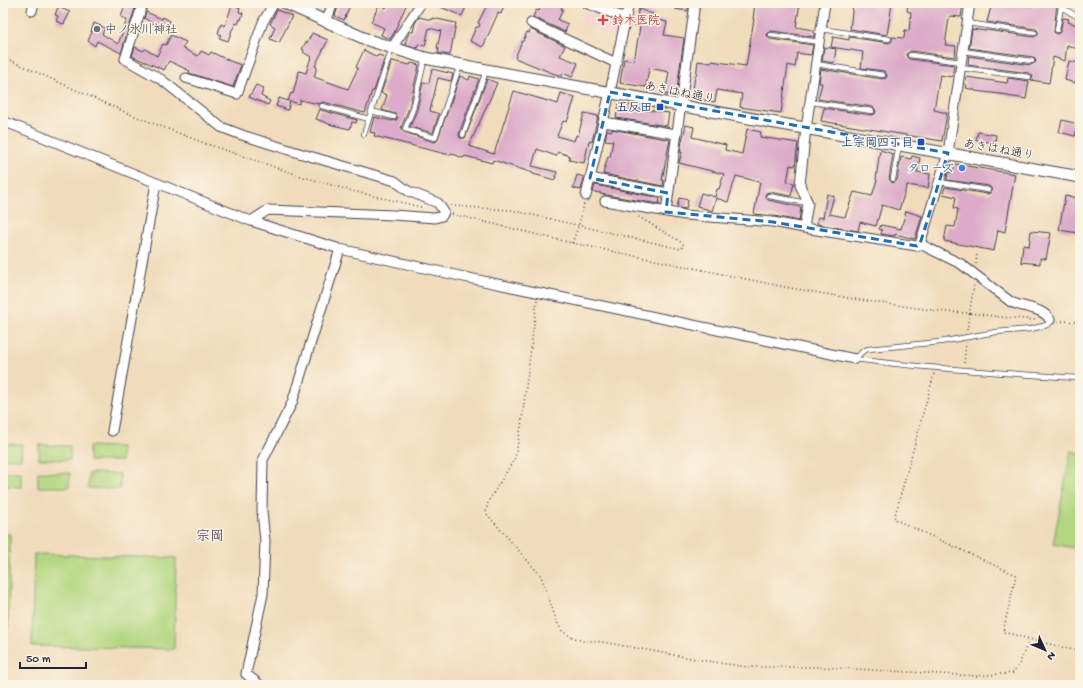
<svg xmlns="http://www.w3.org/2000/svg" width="1083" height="688" font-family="'Gochi Hand','Klee One',sans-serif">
  <rect width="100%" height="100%" fill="#fcf5e5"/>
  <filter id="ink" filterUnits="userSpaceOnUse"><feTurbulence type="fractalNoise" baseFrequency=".025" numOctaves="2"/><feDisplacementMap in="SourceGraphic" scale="8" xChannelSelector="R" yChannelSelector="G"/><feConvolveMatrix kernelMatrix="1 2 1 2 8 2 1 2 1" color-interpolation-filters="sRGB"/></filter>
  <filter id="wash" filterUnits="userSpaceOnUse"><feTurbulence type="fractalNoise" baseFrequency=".012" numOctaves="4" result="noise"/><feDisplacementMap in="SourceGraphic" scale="16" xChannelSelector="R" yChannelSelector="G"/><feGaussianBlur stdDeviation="0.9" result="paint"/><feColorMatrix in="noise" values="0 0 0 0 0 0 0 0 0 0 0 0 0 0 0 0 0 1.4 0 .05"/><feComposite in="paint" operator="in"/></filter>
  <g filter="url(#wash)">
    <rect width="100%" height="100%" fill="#f0dcbb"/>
    <!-- built -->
    <path fill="#f7d0cf" d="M587,3L625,18L621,40L581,23Z"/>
    <!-- green -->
    <path fill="#b2d780" stroke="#6a7c5e" d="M3,444H22L21,459L3,458Z
      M39,445L70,446V460L39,459Z
      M89,446L121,447V461H89Z
      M1071,451L1080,453V549L1053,544Z
      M3,472H21V487L3,486Z
      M38,472L70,473L69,487H38Z
      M89,473L120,474V489L88,488Z
      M3,534H10L8,628H3Z
      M34,554L176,558L174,649L32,646Z"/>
    <g id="blocks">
      <!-- building -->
      <path fill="#dcabc9" d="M126,3L136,5L121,53L97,41L95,46L88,41L92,32H91L94,23L105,28L102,34L118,44L127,20L121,17Z
        M339,3H351L344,20L335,16Z
        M388,3H407L394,33L390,39L381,35L384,28L371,22L379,5L386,8Z
        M431,3H458L466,7L462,16Z
        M488,3H505L501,14L498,13L483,47L470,41L476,27H479L480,24L478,23Z
        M542,3H564L561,9H563L558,20L568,24L565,32L533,17L536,10L539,11Z
        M676,3H689L688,11L675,9Z
        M755,3H800L796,27L813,30V33H814V37L772,31L767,34L768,37L770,39L813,45L811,55L797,53L795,67L788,65L781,113L740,107L742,94L717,90L715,102L692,98L695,76H696L698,61L711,63V61L746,66L754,19H753Z
        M853,3L892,4L887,35L850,29Z
        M908,3H963L961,17L950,16L949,18L945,45L956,46L955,57L911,51L906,54L907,57L909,59L954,65L952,77L940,75L934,110L947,113L942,141L821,121L824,108L871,115L875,114L876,111L873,107L818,99L822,83H819L821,69L882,79L886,78L887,75L884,71L861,68L863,52L831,47L833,37L849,40V37L889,43L892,41V37L904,38L905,30L909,31L911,12L907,11Z
        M992,3L1044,7L1045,3H1057L1054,32L1057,34L1060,32L1063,18L1069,19L1068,22L1080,26V50L1067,45L1065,61L1053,57L1049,83L1031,80L1033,76L1029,73L968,65L969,57L968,56L1031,65L1036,62L1035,59L1033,57L969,48L972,29L986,31V30L1034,37L1038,35V31L1036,29L987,22Z
        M234,5L240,8L239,12L243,13L241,20L240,19L238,24L236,23L232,30L228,41L219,38L221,35L218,33L221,24L225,26L231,8Z
        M58,7L70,12L64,24L56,21L58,16L55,15Z
        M639,9L655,15L654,19L667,22L664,35L684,38L676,96L665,94L669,72L649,68L646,87L620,83L624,59L634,61L640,27L634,25Z
        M277,10L292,16L279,43L270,39L275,27L270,24Z
        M146,12L162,19L163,17L170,21L166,30L158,27L144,18Z
        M419,17L431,20L432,18L456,23L450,55L438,53L439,49L437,48L441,31L429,28L425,46L418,44V48L405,44L407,37L410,32H413L415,23Z
        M530,29L565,46L560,56L578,63L572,77L563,73L562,76L552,73L515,58L522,41H523L527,32L529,33Z
        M312,33L328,40L315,66L317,67L314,77L348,89L358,68L356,67L364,50L377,57L378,55L385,57L374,91H372L365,113L323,102L319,104L300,100L299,104L290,101L288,110L276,106L279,98L288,101L291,93L293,94L299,71L306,73L311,57L303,52L304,50L302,49L306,42L307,43Z
        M171,35L186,42L182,48L198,56L201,51L209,55L211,52L230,61L241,65L233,87L189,73L190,71L169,61L164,70L132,56L135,47L143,51L145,49L157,56L163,44L166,45Z
        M824,47L836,49L834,63L822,61Z
        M392,61L410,65L411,63L419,65L409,108L401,128L404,132L434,142L437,141L460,76L469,80L470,76L479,79L459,134L460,138H465L487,79L497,83L469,146L494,154L514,91L558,104L561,93L575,98L567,122L563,121L557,136L574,141L576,135L578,136L584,113L598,116L592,142L589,141L584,163L569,160L570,156L558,152L556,156L537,149L532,166L557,172L555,180L533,174V173L493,160L492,163L465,156L463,158L451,153L450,155L374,136L375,133L370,132L374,117L393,121L396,120L398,118L395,114L382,110L387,95L381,93Z
        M1069,61L1080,63L1075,83L1065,80Z
        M432,69L453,74L451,81L438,78L430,111L439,114L433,133L410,127L417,110L423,82L429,83Z
        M966,77L1007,83L1008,78L1029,81L1026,99L1007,96L1008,95L975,91V90L966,88L967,85H965Z
        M256,85L264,88L261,96L270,101L268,105L249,97Z
        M619,103L633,106L632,108L669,113L667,126L616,118Z
        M320,109L321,110L357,120L356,123L352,122L350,129L332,125L316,119Z
        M1062,120L1078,124L1075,136L1059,132Z
        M686,125L694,127L692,137L726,145L725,150L742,154L747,129L761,132L760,137L798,143L795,166L790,165L787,182L794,183L791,196L769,192L766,193L765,196L768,200L801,207L799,221L774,216L754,214L760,182L736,176L728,202L716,198L712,211L697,206L701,193L715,197L717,189H719L724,174L679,163L682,152H680L682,141Z
        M612,129L670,140L662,180H664L663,186L603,174L608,156L610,157L613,141L605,140L607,130L612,131Z
        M978,132L996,135L995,143L976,140Z
        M880,150L893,154L889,179L892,183L895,182L897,180L901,157L911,159L912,156L920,158L917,172L930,174L928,188L907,185L899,210L882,205L876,226L860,222L858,231L817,224L818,217L823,218L827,194L834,196L829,214L845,217L854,192L872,196L877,180L876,179Z
        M955,164L1015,174L1005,232L998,230L994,251L944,241L947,226L955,227L958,209L954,208L956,197L943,194L945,187L987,194L991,193L992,190L989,186L947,180L948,172L953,173Z
        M577,175L584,177L581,190L573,188Z
        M595,185L660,198L659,204L600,194L601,193L593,192Z
        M1065,196L1080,198V220L1078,233L1059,230Z
        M679,198L688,200L686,209L677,208Z
        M906,211L922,216L915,239L895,234V236L881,234L882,230L879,229L881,225L901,229Z
        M1031,231L1051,233L1046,259L1040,258V264L1021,262L1023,245L1029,246Z"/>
    </g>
  </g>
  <g filter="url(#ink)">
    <use href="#blocks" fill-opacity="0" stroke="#413e4e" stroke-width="1"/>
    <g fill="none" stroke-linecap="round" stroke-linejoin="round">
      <defs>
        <path id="service" d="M1037,3H1039
          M967,23L1035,33
          M821,29L889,39
          M1057,30L1061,7L1080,18
          M771,35L819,42
          M963,51L1032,61
          M910,55L961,62
          M425,58L413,109L405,129L435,138L460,65
          M816,64L883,75
          M961,68L1029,77
          M811,102L872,111
          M322,106L369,119
          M371,111L394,117
          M364,134L392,48
          M463,135L486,71
          M893,179L899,145
          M939,182L988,190
          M769,196L807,203
          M855,359C930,369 1005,373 1080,378
          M855,359L863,351L868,349L940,342L996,332L1031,329L1047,325L1050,320"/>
        <path id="minor" d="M143,3L125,59L162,80L221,127L242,135L299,153L395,181L408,191L438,203L444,212L442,216L435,218L393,215L268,210L251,221
          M586,3L625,18
          M32,11L34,3
          M302,11L306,3
          M326,22L333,3
          M531,23L616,63
          M392,48L421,3
          M186,78L237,94L263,22L274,3
          M3,121L251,221L340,249L464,277L855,359
          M604,122L676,134
          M590,178L668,193
          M586,196L610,92L629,3
          M605,201L685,215L773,222L804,228L917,246L920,244L961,264L1011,302C1023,308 1043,307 1050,320
          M666,212L695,3
          M804,228L808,203L800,185L806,128L825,3
          M920,244L948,153L970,3
          M112,431L156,183
          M260,685L246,674L263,594L265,541L262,511L263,460L292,403L340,249"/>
        <path id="tertiary" d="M285,3L368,40L425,58L486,70L776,123L1080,177"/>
      </defs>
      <!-- service casing -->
      <use href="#service" stroke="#413e4e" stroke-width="6"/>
      <!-- minor casing -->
      <use href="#minor" stroke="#413e4e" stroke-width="11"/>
      <!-- tertiary casing -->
      <use href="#tertiary" stroke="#413e4e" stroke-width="13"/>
      <!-- path -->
      <path stroke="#413e4e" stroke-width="1.5" stroke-dasharray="1 3" stroke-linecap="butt" d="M3,57L127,113L204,143L304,177L352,191L421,207
        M451,206L511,210L681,249L684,245L678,240L637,216
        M452,214L572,243L785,287L866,301L946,312L970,313L1001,317L1036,320
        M572,243L579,225L584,204
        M976,264L977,252
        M537,300L521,427L515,458L488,502L486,513L541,576L557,622L562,631L572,637L583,641H595L608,643L707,661L747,667H822L976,676L1013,673L1019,665L1029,639
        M1058,321L1080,322
        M967,330L974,284
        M964,363L966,343
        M934,374L894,519L1016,575L1003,632L1080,652"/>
      <!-- service -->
      <use href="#service" stroke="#fff" stroke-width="4.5"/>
      <!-- minor -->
      <use href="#minor" stroke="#fff" stroke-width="9"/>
      <!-- tertiary -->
      <use href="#tertiary" stroke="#fff" stroke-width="11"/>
    </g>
  </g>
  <!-- marked area -->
  <path fill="none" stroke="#1f6fb2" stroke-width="3" stroke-dasharray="8 5" stroke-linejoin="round" d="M610,92L948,153L920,244L917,246L773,222L666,212L668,193L590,178Z"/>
  <!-- markers -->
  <path fill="#e0444e" stroke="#fcf5e5" stroke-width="1.5" d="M601 14h4v4h4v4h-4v4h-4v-4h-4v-4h4z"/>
  <circle fill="#6b7280" stroke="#fcf5e5" stroke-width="1.5" cx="97" cy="29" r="4"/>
  <g fill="#1a4fb4" stroke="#fcf5e5" stroke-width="1.5">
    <rect x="656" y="103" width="8" height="8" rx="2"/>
    <rect x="917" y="138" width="8" height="8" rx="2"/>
  </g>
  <circle fill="#3f7fe0" stroke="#fcf5e5" stroke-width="1.5" cx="962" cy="168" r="4"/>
  <g text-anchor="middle" stroke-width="3" stroke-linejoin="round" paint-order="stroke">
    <!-- health labels -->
    <g font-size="12" font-weight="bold" fill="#be3a42" stroke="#fcf5e5" text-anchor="start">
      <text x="612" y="24">鈴木医院</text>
    </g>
    <!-- worship labels -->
    <g font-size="12" font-weight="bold" fill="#5b616d" stroke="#fcf5e5" text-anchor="start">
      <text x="105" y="33">中ノ氷川神社</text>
    </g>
    <!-- street labels -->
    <g font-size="12" fill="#22223b" stroke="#fcf5e5">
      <text transform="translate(680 92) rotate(11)" y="4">あきはね通り</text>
      <text transform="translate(999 149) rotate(10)" y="4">あきはね通り</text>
    </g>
    <!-- transit labels -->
    <g font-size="12" font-weight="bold" fill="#164399" stroke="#fcf5e5" text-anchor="end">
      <text x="652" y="111">五反田</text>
      <text x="913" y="146">上宗岡四丁目</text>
    </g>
    <!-- shop labels -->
    <g font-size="12" font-weight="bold" fill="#366cbe" stroke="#fcf5e5" text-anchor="end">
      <text x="954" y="172">タローズ</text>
    </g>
    <!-- quarter labels -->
    <g font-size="14" font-weight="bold" fill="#63526d" stroke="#fcf5e5">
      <text x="210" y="540">宗岡</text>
    </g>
  </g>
  <!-- margin -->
  <rect width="1083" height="688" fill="none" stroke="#fcf5e5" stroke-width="16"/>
  <!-- north arrow -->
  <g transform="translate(1045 650) rotate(134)" stroke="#fcf5e5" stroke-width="3" paint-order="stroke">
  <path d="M0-3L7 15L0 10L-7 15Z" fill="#22223b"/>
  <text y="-6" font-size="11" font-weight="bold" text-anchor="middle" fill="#22223b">N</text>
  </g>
  <!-- scale -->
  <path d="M20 662v6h66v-6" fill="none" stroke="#22223b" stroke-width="2"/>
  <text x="26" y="662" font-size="12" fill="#22223b" stroke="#fcf5e5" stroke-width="3" paint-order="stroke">50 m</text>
</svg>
